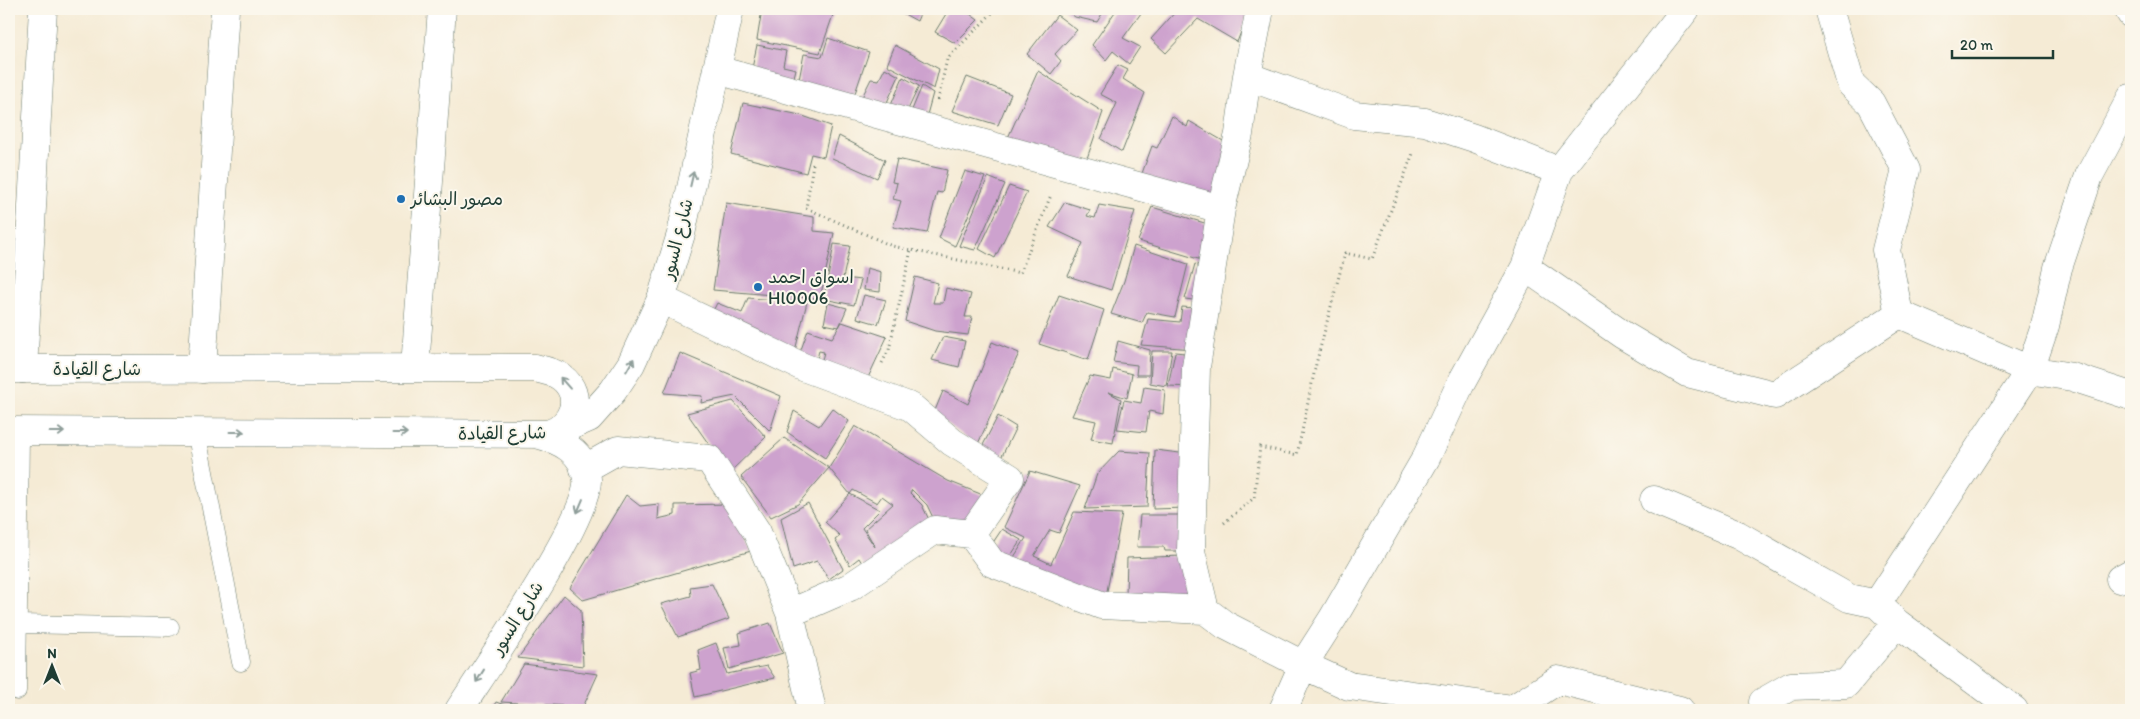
<svg xmlns="http://www.w3.org/2000/svg" width="2140" height="719" font-family="Itim,'Playpen Sans Arabic',sans-serif">
  <rect width="100%" height="100%" fill="#fbf7ec"/>
  <filter id="ink" filterUnits="userSpaceOnUse"><feTurbulence type="fractalNoise" baseFrequency=".02" numOctaves="2"/><feDisplacementMap in="SourceGraphic" scale="10" xChannelSelector="R" yChannelSelector="G"/><feConvolveMatrix kernelMatrix="1 2 1 2 8 2 1 2 1" color-interpolation-filters="sRGB"/></filter>
  <filter id="wash" filterUnits="userSpaceOnUse"><feTurbulence type="fractalNoise" baseFrequency=".0096" numOctaves="4" result="noise"/><feDisplacementMap in="SourceGraphic" scale="20" xChannelSelector="R" yChannelSelector="G"/><feGaussianBlur stdDeviation="1.12" result="paint"/><feColorMatrix in="noise" values="0 0 0 0 0 0 0 0 0 0 0 0 0 0 0 0 0 1.4 0 .05"/><feComposite in="paint" operator="in"/></filter>
  <g filter="url(#wash)">
    <rect width="100%" height="100%" fill="#f5ebd5"/>
    <g id="blocks">
      <!-- building -->
      <path fill="#cda2ce" d="M762,9H810L833,15L820,53L757,40Z
        M895,9H922L917,21Z
        M949,9H963L978,20L955,43L935,32Z
        M1064,9H1105L1097,22L1075,17Z
        M1117,9H1144L1123,38L1140,47L1129,64L1113,51L1106,60L1092,45Z
        M1178,9H1250L1237,42L1198,19L1166,53L1151,39Z
        M1057,15L1077,30L1055,54L1061,61L1051,74L1027,54Z
        M828,38L869,52L852,102L798,85L804,54L822,57Z
        M757,45L786,51L783,66L796,69L792,85L751,73Z
        M895,45L939,69L934,89L887,65Z
        M1118,65L1128,70L1123,79L1145,93L1122,152L1101,139L1117,103L1100,94Z
        M885,68L899,76L883,111L860,101L871,79L879,80Z
        M1038,71L1103,112L1084,167L1006,142Z
        M903,77L919,86L905,116L888,112Z
        M967,77L1011,94L998,125L952,111Z
        M922,86L933,93L925,122L909,117Z
        M743,103L800,115L831,126L824,157L811,154L806,173L731,154Z
        M1172,116L1187,127L1189,121L1230,145L1218,206L1141,176L1152,146L1157,148Z
        M839,136L885,160L877,178L832,158Z
        M897,159L947,170L942,193L937,192L927,233L893,227L901,201L893,199L897,183L892,182Z
        M965,171L985,177L955,246L939,238Z
        M988,177L1005,184L975,250L959,246Z
        M1009,186L1027,192L995,258L979,249Z
        M1065,202L1090,210L1087,216L1095,218L1099,205L1135,211L1111,290L1068,276L1083,243L1049,227Z
        M726,203L814,217V231L834,233L820,299L713,290Z
        M1152,207L1211,225L1205,261L1138,241Z
        M834,244L850,246L843,278L861,280L854,305L824,299Z
        M1134,246L1188,264L1175,317L1147,312L1142,323L1111,314L1124,281Z
        M1195,264L1207,267L1201,301L1185,299Z
        M867,268L881,272L880,292L864,290Z
        M915,277L938,283L933,303H943L946,288L971,294L965,317H972L968,335L935,331L905,321Z
        M864,295L886,300L878,324L857,318Z
        M1059,295L1104,310L1088,360L1039,344Z
        M748,298L807,302L794,355L711,315L717,303L742,313Z
        M828,303L847,308L839,327L824,324Z
        M1182,307L1195,308L1194,349L1141,345L1148,319L1180,322Z
        M842,322L887,337L866,382L820,368L824,352L819,351L815,366L798,358L808,330L832,338Z
        M943,337L965,341L959,367L932,360Z
        M1118,341L1150,350L1149,375H1136L1137,365L1113,362Z
        M992,342L1019,353L977,446L934,413L943,391L968,404Z
        M1152,351H1172L1166,386L1150,383Z
        M1175,352L1194,354L1193,387L1168,386Z
        M680,353L781,396L770,431L735,396L701,403L702,396L664,393Z
        M1113,369L1132,374L1127,398L1108,392L1121,399L1113,443L1091,439L1096,421L1072,416L1090,376L1111,380Z
        M1144,387L1165,390L1163,414L1149,411L1146,432L1117,429L1124,400L1141,403Z
        M733,401L766,437L729,473L687,413Z
        M832,408L849,421L825,458L787,432L794,411L819,426Z
        M998,416L1016,427L1000,460L982,447Z
        M855,426L948,481L988,497L969,529L937,526L927,505L912,490L910,493L922,505L932,526L865,568L859,558L850,565L835,540L840,536L825,522L850,494L880,510L862,528L875,547L865,529L893,504L882,496L877,503L853,490L850,494L829,468Z
        M784,438L829,468L798,504L771,517L741,477Z
        M1155,450L1188,454L1186,508L1153,509Z
        M1119,451L1150,453L1147,507L1085,509L1097,474Z
        M1030,471L1080,486L1059,533L1050,530L1034,556L1051,564L1074,512L1122,514L1106,596L1009,565L1026,538L1004,527Z
        M626,495L640,506L659,504L658,519L675,515V505L729,504L751,551L583,600L570,588Z
        M808,503L843,569L829,579L817,561L793,569L781,518Z
        M1140,515H1185L1189,551H1165L1164,547H1137Z
        M1002,529L1021,540L1006,563L988,550Z
        M1182,556L1195,602L1126,595L1127,558Z
        M712,584L729,619L678,637L661,604L691,596L690,587Z
        M564,595L581,610L583,666L518,658Z
        M770,623L783,653L729,669L724,648L741,645L739,633Z
        M716,643L727,674L767,666L775,678L695,697L690,673L701,670L698,650Z
        M524,664L598,674L583,707L501,702Z
        M496,702L518,710H491Z
        M798,705L799,710H774V709Z"/>
    </g>
  </g>
  <g filter="url(#ink)">
    <use href="#blocks" fill-opacity="0" stroke="#6a7a6c" stroke-width="1"/>
    <g fill="none" stroke-linecap="round" stroke-linejoin="round">
      <defs>
        <path id="service" d="M196,431L241,662
          M19,624L170,627
          M17,691L20,432"/>
        <path id="minor" d="M1260,9L1247,76L1239,134L1221,209L1196,367L1191,551L1205,610L1225,625L1303,665L1349,686L1513,709L1558,680L1680,710
          M1829,9L1851,84L1871,103L1906,170L1886,250L1899,314L2030,370L2072,377L2131,396
          M2128,9L2131,14
          M717,70L1221,209
          M1247,76L1354,115L1425,122L1474,138L1559,171
          M1525,267L1623,335L1687,373L1775,395L1899,314
          M661,299L803,367L911,407L952,442L1010,478L971,534L992,563L1101,605L1205,610
          M415,367L442,9
          M23,369L43,9
          M202,369L225,9
          M584,469L618,450L709,459L757,532L790,613L812,710
          M1654,500L1738,535L1849,598L1877,604L1897,623L2014,710
          M2120,579L2131,573
          M1877,604L2030,370L2045,326L2058,268L2089,176L2131,98
          M790,613L850,587L935,530L971,534
          M1763,702L1791,686L1846,684L1897,623
          M1283,710L1303,665L1333,618L1426,458L1460,385L1525,267L1559,171L1686,9"/>
        <path id="tertiary" d="M9,369L535,368C544,370 554,372 561,377C585,395 573,427 548,434L9,431
          M559,431L589,418L613,391L631,364L661,299L681,234L730,9
          M459,710C484,671 591,516 587,479C584,451 560,440 536,434"/>
      </defs>
      <!-- service casing -->
      <use href="#service" stroke="#6a7a6c" stroke-width="19"/>
      <!-- minor casing -->
      <use href="#minor" stroke="#6a7a6c" stroke-width="29"/>
      <!-- tertiary casing -->
      <use href="#tertiary" stroke="#6a7a6c" stroke-width="29"/>
      <!-- path -->
      <path stroke="#6a7a6c" stroke-width="3" stroke-dasharray="1 4" stroke-linecap="butt" d="M938,100L947,59L996,9
        M813,164L806,208L892,246L1020,273L1051,195
        M882,363L889,350L911,250
        M1224,523L1254,498L1260,447L1297,455L1316,364L1345,253L1372,259L1414,151"/>
      <!-- service -->
      <use href="#service" stroke="#fff" stroke-width="18"/>
      <!-- minor -->
      <use href="#minor" stroke="#fff" stroke-width="28"/>
      <!-- tertiary -->
      <use href="#tertiary" stroke="#fff" stroke-width="28"/>
    </g>
    <!-- one-way arrows -->
    <defs><path id="oneway-shaft" d="M-6 0H5M1.5-3L5.5 0L1.5 3" fill="none" stroke-width="1.6" stroke-linecap="round" stroke-linejoin="round" transform="scale(1.25)"/></defs>
    <g stroke="#8f9e9a">
      <use href="#oneway-shaft" transform="translate(692 179) rotate(-77)"/>
      <use href="#oneway-shaft" transform="translate(630 365) rotate(-60)"/>
      <use href="#oneway-shaft" transform="translate(565 383) rotate(-131)"/>
      <use href="#oneway-shaft" transform="translate(57 432)"/>
      <use href="#oneway-shaft" transform="translate(237 432)"/>
      <use href="#oneway-shaft" transform="translate(400 433)"/>
      <use href="#oneway-shaft" transform="translate(580 506) rotate(113)"/>
      <use href="#oneway-shaft" transform="translate(480 676) rotate(122)"/>
    </g>
  </g>
  <!-- markers -->
  <g fill="#1f6fb2" stroke="#fbf7ec" stroke-width="2">
    <circle cx="401" cy="199" r="5"/>
    <circle cx="758" cy="287" r="5"/>
  </g>
  <g text-anchor="middle" stroke-width="4" stroke-linejoin="round" paint-order="stroke">
    <!-- poi labels -->
    <g font-size="18" fill="#1f3d34" stroke="#fbf7ec" text-anchor="start">
      <text x="411" y="205">مصور البشائر</text>
      <text x="768" y="283">اسواق احمد<tspan x="768" dy="21">Hl0006</tspan></text>
    </g>
    <!-- street labels -->
    <g font-size="18" fill="#1f3d34" stroke="#fbf7ec">
      <text transform="translate(677 239) rotate(-76)" y="6">شارع السور</text>
      <text x="97" y="375">شارع القيادة</text>
      <text transform="translate(502 433) rotate(-1)" y="6">شارع القيادة</text>
      <text transform="translate(517 618) rotate(-58)" y="6">شارع السور</text>
    </g>
  </g>
  <!-- margin -->
  <rect width="2140" height="719" fill="none" stroke="#fbf7ec" stroke-width="30"/>
  <!-- north arrow -->
  <g transform="translate(52 666)" stroke="#fbf7ec" stroke-width="4" paint-order="stroke">
  <path d="M0-4L9 19L0 12L-9 19Z" fill="#1f3d34"/>
  <text y="-8" font-size="14" font-weight="bold" text-anchor="middle" fill="#1f3d34">N</text>
  </g>
  <!-- scale -->
  <path d="M1952 50v8h101v-8" fill="none" stroke="#1f3d34" stroke-width="2.5"/>
  <text x="1960" y="50" font-size="15" fill="#1f3d34" stroke="#fbf7ec" stroke-width="4" paint-order="stroke">20 m</text>
</svg>
